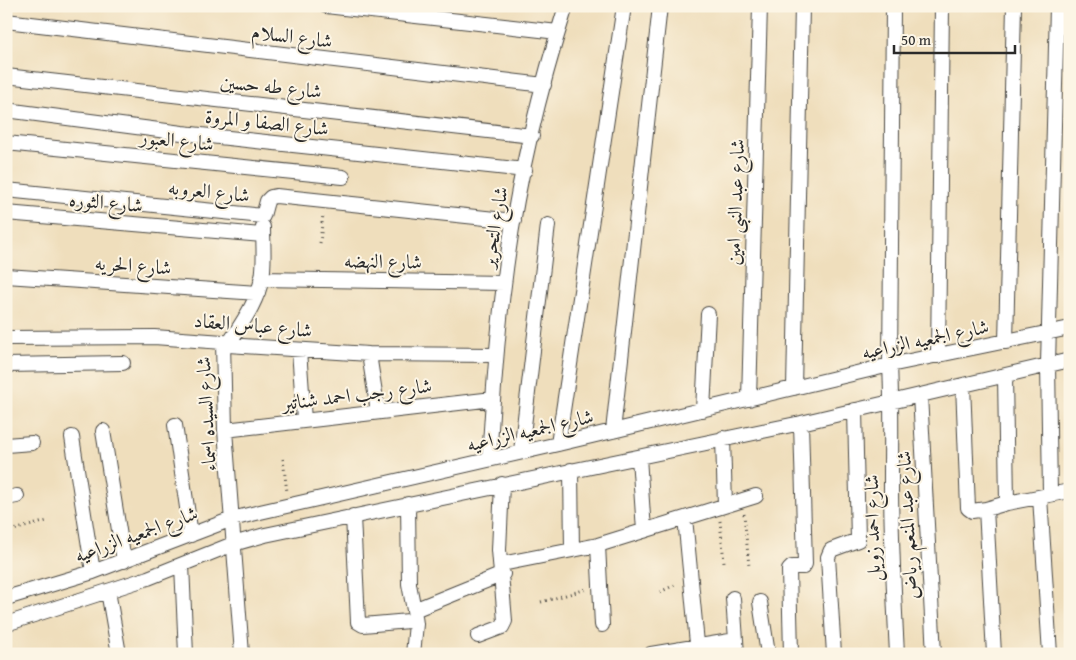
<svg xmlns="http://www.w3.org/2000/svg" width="1076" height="660" font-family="'Gentium Book Plus',Amiri,serif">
  <rect width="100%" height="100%" fill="#fcf5e5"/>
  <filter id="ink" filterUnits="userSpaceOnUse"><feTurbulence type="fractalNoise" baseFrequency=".02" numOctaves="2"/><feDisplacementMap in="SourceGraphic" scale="10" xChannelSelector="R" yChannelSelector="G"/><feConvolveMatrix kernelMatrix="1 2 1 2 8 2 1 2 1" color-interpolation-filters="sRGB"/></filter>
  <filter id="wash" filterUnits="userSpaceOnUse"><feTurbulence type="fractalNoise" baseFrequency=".0096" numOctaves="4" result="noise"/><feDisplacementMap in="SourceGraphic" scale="20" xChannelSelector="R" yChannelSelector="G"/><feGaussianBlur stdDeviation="1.12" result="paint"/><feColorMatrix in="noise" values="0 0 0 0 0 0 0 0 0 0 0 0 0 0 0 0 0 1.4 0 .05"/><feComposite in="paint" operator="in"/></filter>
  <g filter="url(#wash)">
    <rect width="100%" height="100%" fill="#efdebc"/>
  </g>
  <g filter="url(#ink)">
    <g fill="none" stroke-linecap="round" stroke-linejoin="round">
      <defs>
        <path id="minor" d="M326,6L558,32
          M893,6L890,365C892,404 891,442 891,481C891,538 894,596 897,654
          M6,21L544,85
          M6,76L532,136
          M6,110L182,133L525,170
          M6,143L343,177
          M6,190L263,216L267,201L271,197L276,196L514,221
          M6,213L263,235
          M6,276L258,293
          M261,279L504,283
          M6,338L154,337L223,342L228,345L369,354L496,355
          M223,342L225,430L242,654
          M1006,342L1014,6
          M228,345C241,324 257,303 262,278C265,262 263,244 263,227
          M299,350L304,420
          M369,354L378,412
          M938,356L942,6
          M6,365L123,363
          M1005,375L1007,503
          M963,385L968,508L972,511L986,509L994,654
          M794,388L802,6
          M920,395L934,654
          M749,399L760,6
          M703,410L708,314
          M175,425L191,535
          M225,430L493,399
          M103,431L124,561
          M613,431L660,6
          M72,437L93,572
          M723,438L725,505
          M558,444L624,6
          M6,445L32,443
          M521,451L548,225
          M639,457L644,531
          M489,459C493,401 496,343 504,285C515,192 538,95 566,6
          M571,470L572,550
          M1050,494L1048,364L1057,6
          M1040,497L1050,654
          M6,498L17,496
          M408,504L409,584L414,610
          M986,509L1007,503L1070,491
          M353,516L358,622L363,625L409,621L416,624L413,654
          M685,518L698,654
          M598,545L602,625
          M502,564L598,545L756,496
          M182,565L186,654
          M108,591L119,654
          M6,598L93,572L232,519L260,512L558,444L890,365L1070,328
          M733,598L737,654
          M760,602L768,654
          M6,624L148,578L233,544L265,535L801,423L1070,360
          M416,624L414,610L503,574
          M478,636L502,627L505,621L499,550L502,484
          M651,654L736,640
          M791,654L789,570L792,567H803L805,564L801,423
          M834,654L828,557L831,550L858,540L855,410"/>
      </defs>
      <!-- minor casing -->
      <use href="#minor" stroke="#484641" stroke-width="16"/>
      <!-- path -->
      <path stroke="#484641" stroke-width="3" stroke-dasharray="1 4" stroke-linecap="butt" d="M320,243L323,214
        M283,459L287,492
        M744,514L749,566
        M720,521L724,562
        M6,532L47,521
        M660,592L677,584
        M541,602L587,589"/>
      <!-- minor -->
      <use href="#minor" stroke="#fff" stroke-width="14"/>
    </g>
  </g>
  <g text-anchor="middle" stroke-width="4" stroke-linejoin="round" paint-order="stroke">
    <!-- street labels -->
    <g font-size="20" fill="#2b2b2b" stroke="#fcf5e5">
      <text transform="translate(292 36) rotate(7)" y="7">شارع السلام</text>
      <text transform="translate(271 86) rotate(6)" y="7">شارع طه حسين</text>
      <text transform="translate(267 122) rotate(6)" y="7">شارع الصفا و المروة</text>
      <text transform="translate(177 140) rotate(6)" y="7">شارع العبور</text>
      <text transform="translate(209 191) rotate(6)" y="7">شارع العروبه</text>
      <text transform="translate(106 202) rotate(5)" y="7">شارع الثوره</text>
      <text transform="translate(735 202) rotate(-88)" y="7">شارع عبد النبى امين</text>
      <text transform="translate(494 227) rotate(-80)" y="7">شارع التحرير</text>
      <text transform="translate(383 261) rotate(1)" y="7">شارع النهضه</text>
      <text transform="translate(133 265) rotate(4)" y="7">شارع الحريه</text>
      <text transform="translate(253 325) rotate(5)" y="7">شارع عباس العقاد</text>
      <text transform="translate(925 339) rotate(-12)" y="7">شارع الجمعيه الزراعيه</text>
      <text transform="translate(357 394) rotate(-7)" y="7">شارع رجب احمد شناتير</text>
      <text transform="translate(206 414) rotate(-93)" y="7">شارع السيده اسماء</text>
      <text transform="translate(530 430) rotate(-13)" y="7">شارع الجمعيه الزراعيه</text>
      <text transform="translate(907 525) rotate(-93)" y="7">شارع عبد المنعم رياض</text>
      <text transform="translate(872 528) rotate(-91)" y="7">شارع احمد زويل</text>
      <text transform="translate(136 534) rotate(-20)" y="7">شارع الجمعيه الزراعيه</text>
    </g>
  </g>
  <!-- margin -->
  <rect width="1076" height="660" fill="none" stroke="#fcf5e5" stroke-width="25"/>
  <!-- scale -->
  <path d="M894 45v8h121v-8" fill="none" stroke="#2b2b2b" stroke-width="2.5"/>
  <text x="901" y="45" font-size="15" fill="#2b2b2b" stroke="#fcf5e5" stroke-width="4" paint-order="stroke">50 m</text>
</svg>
